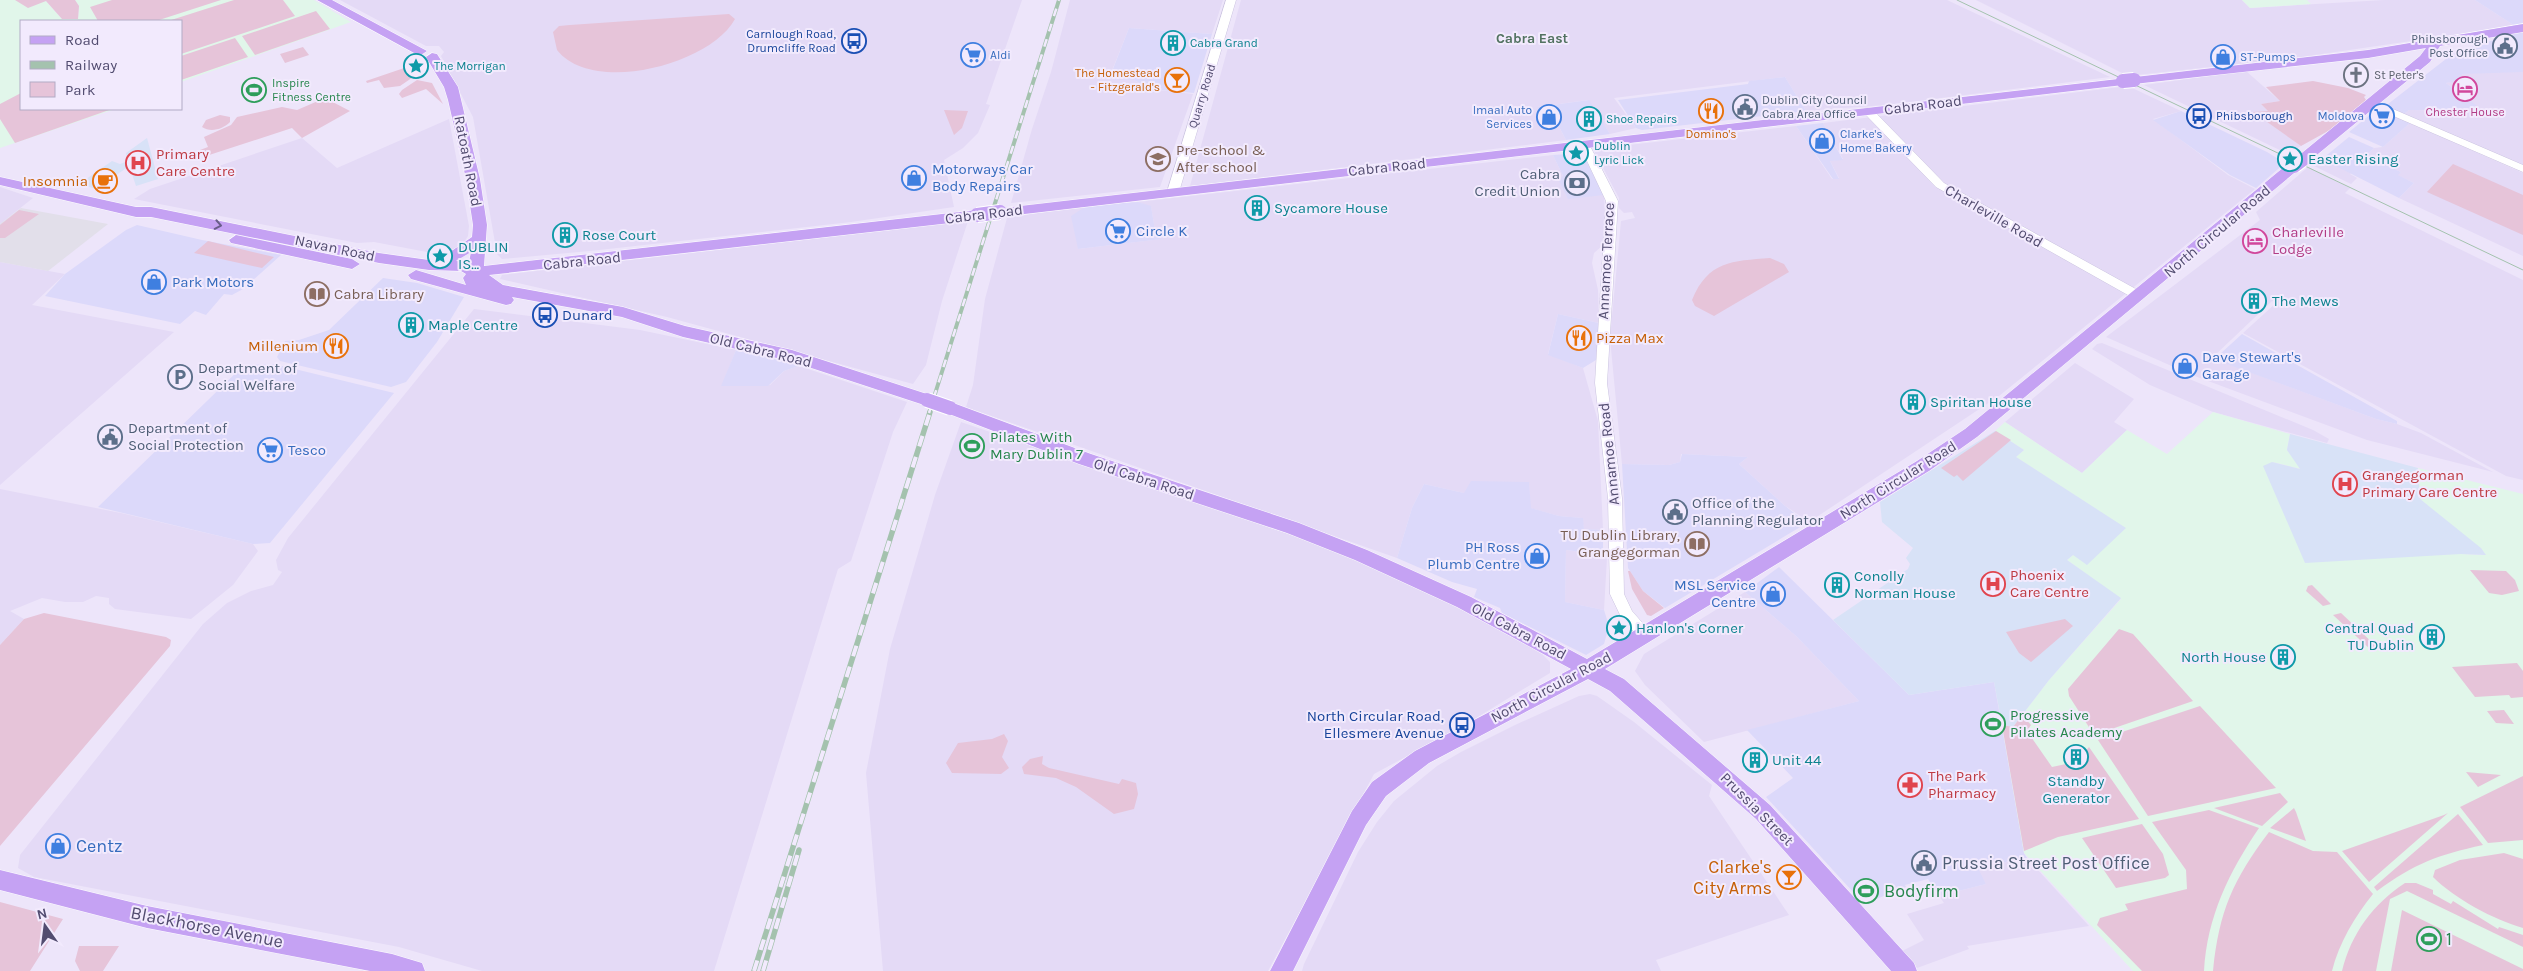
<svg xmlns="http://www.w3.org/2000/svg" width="2523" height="971" font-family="Karla,sans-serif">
  <rect width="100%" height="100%" fill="#ede5fa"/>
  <!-- residential -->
  <path fill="#e4daf6" d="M340,0H1022L986,104L990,105L978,133L963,148L944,160L954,207L851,222L590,251L502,259L497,254L473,117L441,56L444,52L439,46H426Z
    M1070,0H1223L1212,34L1129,28L1109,78L1134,80L1149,89L1193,94L1160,187L1011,203L1032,129L1051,72Z
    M1241,0H1947L2110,77L1885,105L1806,111L1785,77L1614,98L1636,128L1610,134L1588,100L1537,107L1555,119L1566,140L1190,186Z
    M1976,0H2242L2250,8L2384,0H2475L2515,26L2301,57L2128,76Z
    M2246,71L2280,101L2261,104L2268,111L2254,112L2301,146L2288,154L2144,85Z
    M2487,71L2523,72V166L2404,114L2409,110L2483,111L2446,83L2465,79L2460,76L2463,74Z
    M2128,86L2181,111L2153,119L2228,175L2255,189L1999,396L1809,522L1784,505L1739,464L1748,457L1681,454L1680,462L1669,465L1622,464L1610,338L1621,221L1635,218L1632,212L1624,213L1619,208V198L1593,149L1796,126L1832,179L1839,178L1830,161L1843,159L1823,123Z
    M449,119L469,226L468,236L463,244L452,250L427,252L374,242L357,243L134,199L150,189L302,138L337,168Z
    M2410,123L2523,173V256L2399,198L2414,183L2397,175L2401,172L2366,156L2374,148L2383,147Z
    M1553,155L1563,176L1604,195L1606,236L1602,246L1594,253L1592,263L1598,290L1599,323L1558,314L1548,354L1583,368L1598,421L1603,530L1584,529L1582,518L1559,516L1530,508L1529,483L1464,493L1424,484L1412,508L1397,558L966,407L973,385L985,299L1007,218L1088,205L1078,249L1161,239L1156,236L1151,207L1138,202Z
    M2322,159L2352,172L2350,174L2357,178L2351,184L2312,165Z
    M2308,167L2350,188L2345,193L2523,280V480L2506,476L2243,333L2276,303L2272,301L2212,358L2376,419L2397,424L2421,433L2493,472L2367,440L2192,375L2106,337L2260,220L2256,212Z
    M0,187L33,198L0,224Z
    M968,221L942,301L926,365L913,384L667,317L500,279L502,275Z
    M0,262L65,274L32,305L174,332L0,485Z
    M474,309L640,330L736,350L722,386L770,385L784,371L799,366L907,402L893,432L851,561L838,569L714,971H482L399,947L34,877L18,868L20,855L203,624L227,603L251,591L273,585L282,572L278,570L276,560L288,538Z
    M2102,343L2313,430L2329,439L2327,443L2213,412L2150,385L2092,349L2097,344Z
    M2075,363L2134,399L2114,422L2127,430L2082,473L2005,422Z
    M961,422L1344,553L1499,627L1543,655L1550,662V673L1463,726L1374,774L1268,971H883L866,773L890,649L935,495Z
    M0,489L121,513L253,544L258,551L233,585L191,619L115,609L109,604V598L96,596L83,602H65L42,598L10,611L24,619L0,645Z
    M1566,550L1603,555L1607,558L1604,610L1565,602Z
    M1745,592L1796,636L1859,701L1704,742L1645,685L1635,671L1644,654Z
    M1590,694L1597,696L1634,722L1712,785L1709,796L1789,915L1656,960L1661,971H1302L1304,964L1358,852L1377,822L1394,801L1437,766L1461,752L1515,725L1579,696Z
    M2027,858L2089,926L1967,946L1969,949L1917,968L1902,951L1924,940L1907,914L1944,903L1939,896L1986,884L1978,871L2016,859Z"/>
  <!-- commercial -->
  <path fill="#dcd9fa" d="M2475,0H2523V24L2515,26Z
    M1129,28L1212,34L1194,93L1150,89L1134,80L1109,79Z
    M2523,31V72L2463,74L2461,76L2465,80L2446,83L2484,111L2409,110L2404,114L2389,107L2388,104L2455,52Z
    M1785,77L1806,111L1642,130L1636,128L1618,100L1748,84L1749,81Z
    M1589,100L1610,134L1566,140L1555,119L1545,120L1537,107Z
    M2377,109L2410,123L2383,147L2349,132Z
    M2181,111L2267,152L2285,163L2256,188L2230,175L2153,120Z
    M1823,123L1843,160L1830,161L1839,179H1833L1796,126Z
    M2349,137L2374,148L2366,156L2401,172L2398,175L2414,183L2399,198L2322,159Z
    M1568,154L1584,157L1604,195L1568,199L1559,181L1563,176L1553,155Z
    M1138,202L1151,206L1156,236L1162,239L1078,249L1071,216L1088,205Z
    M137,225L202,240L281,255L243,289L232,295L224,294L206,315L195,311L180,324L45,296L65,274L126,230Z
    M383,278L417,283L464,297L437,342L406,382L391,387L280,361L277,357L285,341L299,340L329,330Z
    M1558,314L1599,323L1596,360L1583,368L1548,355Z
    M2242,334L2397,421V424L2376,419L2224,363L2220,354Z
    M736,350L752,353L799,366L784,371L768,386H721Z
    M274,364L394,393L270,543L253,544L98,507L244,365Z
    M1682,454L1748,457L1739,464L1784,505L1807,523L1665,608L1643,591L1628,568L1622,464L1669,465L1680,462Z
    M1471,481L1529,482L1531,508L1559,516L1583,518L1584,529L1603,530V555L1566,550L1565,602L1604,610L1609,626L1604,644L1586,655L1502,613L1500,608L1474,597L1477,589L1452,582L1397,558L1412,508L1424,484L1464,493Z
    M1779,567L1909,695L1994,682L2024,853L2027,858L2016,859L1979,870L1986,884L1939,896L1928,879L1905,885L1906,887L1864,904L1766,797L1793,778L1747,730L1859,701L1796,636L1745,592Z"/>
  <!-- industrial -->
  <path fill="#e2dfea" d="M21,208L108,224L48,271L0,262V224Z"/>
  <!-- education -->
  <path fill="#e1f6ea" d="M0,0H45L62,19H78L79,6L75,0H314L351,22L181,82V21H21V109H115L0,148Z
    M2242,0H2307L2311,4L2250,8Z
    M2213,412L2290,434L2287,450L2301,469L2272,462L2461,554L2486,555L2420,499L2418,468L2523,494V971H2133L2024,853L2002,725L2013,727L2049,680L2121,599L2067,560L2073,555L2125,528L2016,457L2024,450L1995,431L2005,422L2082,473L2127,430L2167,454Z"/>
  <!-- medical -->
  <path fill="#d8e2f7" d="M147,138L158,179L136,186L131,171L125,169L96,189L79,184L112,161L120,164L128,161L126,153Z
    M1995,431L2024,450L2016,457L2126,528L2087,565L2073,555L2067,560L2121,598L2049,680L2013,727L2002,725L1994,682L1909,695L1833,620L1908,569L1910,564L1906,558L1913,548L1882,522L1880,502Z
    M2290,434L2418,468L2420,499L2481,548L2486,555L2461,554L2305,563L2263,466L2272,462L2300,469L2287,450Z"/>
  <!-- green -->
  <path fill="#e6c4d9" d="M15,0H75L79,6L78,19H62L46,1L28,8Z
    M112,0H221L156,21H98L90,7Z
    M234,0H283L295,16L181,54V21H168Z
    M316,11L330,29L255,55L242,36Z
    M729,14L735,19C710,65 592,95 557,50L553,32L559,26L570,25Z
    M235,38L248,57L181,80V56Z
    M303,47L309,55L285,63L280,54Z
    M410,66L422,71L400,86L384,88L379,80L367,83L366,81Z
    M417,80L432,83L443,104L426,89L402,98L399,94L402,90Z
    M2313,81L2348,88L2366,95L2364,97L2366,100L2339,125L2301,146L2253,112L2268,111L2261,104L2280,101L2266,87Z
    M21,93V109H112L15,143L0,119V104Z
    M325,98L350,111L302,138L292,128L203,157L200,150L208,147L204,137L231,125L237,117L282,107L297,110Z
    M944,110L968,111L962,128L954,135Z
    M220,115L230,117V122C223,129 211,133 202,127L206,120Z
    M2453,164L2523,195V235L2427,192Z
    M19,210L39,214L5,238H0V225Z
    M208,241L274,257L262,268L194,253Z
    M1770,258L1784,264L1789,272L1714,316L1695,306L1692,300C1708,261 1732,261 1770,258Z
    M1996,431L2011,440L1963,481L1957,475L1954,477L1941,468Z
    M2470,570L2506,571L2515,580L2519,591L2502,595L2489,593Z
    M1628,571H1630L1643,591L1664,608L1651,616L1647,615L1632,589Z
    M2312,585L2331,604L2323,606L2306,591L2308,586Z
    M44,613L166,637L171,640L170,646L0,846V645L24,619Z
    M2341,613L2376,646L2370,649L2333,615Z
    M2065,619L2073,626L2031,662L2019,653L2006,632Z
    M2119,629L2133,634L2193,701L2094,735L2069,696L2068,689Z
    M2517,663L2523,671V697L2511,698L2509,695L2475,697L2452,667Z
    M2200,706L2276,788L2148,816L2098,740Z
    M2504,710L2514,724L2496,723L2487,711Z
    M2022,715L2031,725L2027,731L2052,767L2066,764L2072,768L2089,747L2139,819L2058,837L2024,851L2002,725L2013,727Z
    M1004,734L1008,741L1002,757L1009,768L1001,774L952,773L946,763L958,743L992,739Z
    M1043,756L1042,764L1049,768L1119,784L1122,779L1136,783L1138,794L1134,809L1114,814L1076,787L1056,778L1024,774L1022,767L1030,759Z
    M2466,772L2501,775L2478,787Z
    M2523,776V840L2488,843L2460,807Z
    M2280,793L2288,802L2262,826L2214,808Z
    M2294,808L2296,812L2306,841L2270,828Z
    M2209,810L2259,828C2229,872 2207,917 2204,971H2142L2097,925L2100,918L2128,910L2125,904L2187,889L2186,870L2152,822Z
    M2448,813L2369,882L2342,851L2444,815Z
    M2458,814L2483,845C2438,855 2415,863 2377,891L2374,887Z
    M2142,824L2163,854L2169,875L2165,878L2116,888L2082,838Z
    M2269,832L2313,851L2337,852L2373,894C2355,916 2339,943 2332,971H2213C2219,911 2233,880 2269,832Z
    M2504,853L2523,859V928C2494,920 2454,898 2433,877L2435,870L2460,860Z
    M2405,883H2416L2433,890V894L2451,904L2453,901L2498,929L2499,927L2523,935V947L2407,891L2390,899L2376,971H2342C2351,934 2373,904 2405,883Z
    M0,902L63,919L30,971H0Z
    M2402,910L2523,969V971H2391Z
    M79,946H119L103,971H80L75,961Z"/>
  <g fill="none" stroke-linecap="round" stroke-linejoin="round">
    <defs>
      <path id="minor" d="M1226,0H1236L1179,192L1173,196L1169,195L1167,192Z
        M2372,100L2523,165V172L2368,105V101Z
        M1868,108L1872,109L1944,183L2143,293L2145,296L2143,299H2135L1936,187L1864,113V109Z
        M1584,141L1589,144L1618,201L1607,383L1622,498L1624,594L1632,611L1653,635L1651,639L1646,641L1641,639L1622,619L1610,594L1608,498L1595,383L1606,201L1579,144Z"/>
      <path id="major" d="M317,0H332L427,51L421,55L416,54Z
        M2523,24V32L2440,46L2430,62L2307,163L2299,164L2301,166L2299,169L1977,437L1929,471L1605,669L1624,679L1770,805L1914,963L1917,971H1891L1756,819L1610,691L1588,679L1429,763L1386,796L1366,825L1293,971H1270L1352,811L1372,782L1415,751L1571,669L1457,607L1355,560L1287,533L1079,464L944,412L942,408L944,404L950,402L956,404L1091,454L1299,523L1367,550L1471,597L1587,659L1917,461L1965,429L2289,163L2297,162V157L2420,56L2426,48L2368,58L2134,84L2129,82L2123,85L1000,217L995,215L993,212L995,209L2368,50Z
        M432,53L437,54L458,87L480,179L487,225L484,266L977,210L982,212L984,215L982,218L977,220L489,275L503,285L623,307L685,326L792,350L933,396L935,400L933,404L927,406L790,361L683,337L622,317L512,297L514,300L511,304L506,305L411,279L408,275L416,270L466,285L463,278L466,274L461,271L429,270L379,263L151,217H136L0,185V177L136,207H151L379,253L429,260L453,250L472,237L473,225L466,179L448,100L444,87L426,57ZM471,252L469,262L456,261Z
        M236,235L352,259L360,264L352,269L231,243L229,240Z
        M0,870L147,906L392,954L422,963L425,971H370L147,928L0,890Z"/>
    </defs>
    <!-- minor casing -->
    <use href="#minor" stroke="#cbc4e0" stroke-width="1"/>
    <!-- major casing -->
    <use href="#major" stroke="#fff" stroke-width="1"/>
    <!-- minor -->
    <use href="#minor" fill="#fff" fill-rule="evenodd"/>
    <!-- major -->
    <use href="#major" fill="#c5a2f3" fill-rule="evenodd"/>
    <!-- tram -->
    <path stroke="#a4c2ae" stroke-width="1" d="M1957,0L2523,270"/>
    <defs>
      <path id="rail-far1" d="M929,413L1059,0"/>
      <path id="rail" d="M754,971L930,412
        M763,971L799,850"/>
    </defs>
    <!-- rail-far1 casing -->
    <use href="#rail-far1" stroke="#a4c2ae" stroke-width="4"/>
    <!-- rail casing -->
    <use href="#rail" stroke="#a4c2ae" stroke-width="5.5"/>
    <!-- rail-far1 -->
    <use href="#rail-far1" stroke="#f2eafd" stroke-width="2.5" stroke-dasharray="8" stroke-linecap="butt"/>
    <!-- rail -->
    <use href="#rail" stroke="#f2eafd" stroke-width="4" stroke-dasharray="11" stroke-linecap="butt"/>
    <defs>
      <path id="major-bridge" d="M2123,81L2134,80
        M2294,166L2302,160
        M977,215L1000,212
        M927,400L950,408"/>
    </defs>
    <!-- major-bridge casing -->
    <use href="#major-bridge" stroke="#fff" stroke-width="16" stroke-linecap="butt"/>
    <!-- major-bridge -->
    <use href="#major-bridge" stroke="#c5a2f3" stroke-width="14"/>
  </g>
  <!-- one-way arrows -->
  <defs><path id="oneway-chevron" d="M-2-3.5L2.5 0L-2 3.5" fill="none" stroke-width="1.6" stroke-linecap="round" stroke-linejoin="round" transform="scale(1.25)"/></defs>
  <use stroke="#695d8a" href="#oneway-chevron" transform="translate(218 225) rotate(11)"/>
  <!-- icons -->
  <defs>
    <symbol id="bus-ring" viewBox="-11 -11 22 22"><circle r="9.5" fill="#f2eafd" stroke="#1a4fb4" stroke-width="1.5"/><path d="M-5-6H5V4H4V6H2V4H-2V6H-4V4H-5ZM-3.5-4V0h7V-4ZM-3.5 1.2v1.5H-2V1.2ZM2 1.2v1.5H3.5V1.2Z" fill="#1a4fb4"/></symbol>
    <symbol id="building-ring" viewBox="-11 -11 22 22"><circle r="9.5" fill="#f2eafd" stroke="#0f9aa8" stroke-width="1.5"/><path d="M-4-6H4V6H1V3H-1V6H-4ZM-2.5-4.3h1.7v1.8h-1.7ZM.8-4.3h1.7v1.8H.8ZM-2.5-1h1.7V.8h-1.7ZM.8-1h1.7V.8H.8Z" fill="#0f9aa8"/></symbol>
    <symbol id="civic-ring" viewBox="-11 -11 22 22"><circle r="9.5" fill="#f2eafd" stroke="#5c6f8a" stroke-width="1.5"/><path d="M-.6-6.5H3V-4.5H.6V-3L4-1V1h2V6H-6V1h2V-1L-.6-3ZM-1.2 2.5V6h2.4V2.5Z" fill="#5c6f8a"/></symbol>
    <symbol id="supermarket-ring" viewBox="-11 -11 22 22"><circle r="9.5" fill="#f2eafd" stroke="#3f7fe0" stroke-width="1.5"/><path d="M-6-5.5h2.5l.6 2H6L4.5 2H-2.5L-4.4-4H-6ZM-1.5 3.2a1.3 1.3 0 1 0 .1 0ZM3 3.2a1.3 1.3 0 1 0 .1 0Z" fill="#3f7fe0"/></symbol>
    <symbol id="shop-ring" viewBox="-11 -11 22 22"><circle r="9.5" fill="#f2eafd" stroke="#3f7fe0" stroke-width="1.5"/><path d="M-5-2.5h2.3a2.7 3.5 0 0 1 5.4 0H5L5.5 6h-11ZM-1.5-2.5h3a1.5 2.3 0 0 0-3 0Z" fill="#3f7fe0"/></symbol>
    <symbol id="sight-ring" viewBox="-11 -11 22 22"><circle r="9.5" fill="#f2eafd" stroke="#0f9aa8" stroke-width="1.5"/><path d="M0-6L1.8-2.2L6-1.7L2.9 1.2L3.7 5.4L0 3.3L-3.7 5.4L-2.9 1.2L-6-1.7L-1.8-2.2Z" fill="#0f9aa8"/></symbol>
    <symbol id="church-ring" viewBox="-11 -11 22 22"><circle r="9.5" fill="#f2eafd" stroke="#6b7280" stroke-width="1.5"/><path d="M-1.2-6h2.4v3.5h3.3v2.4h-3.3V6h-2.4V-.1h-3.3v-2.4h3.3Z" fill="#6b7280"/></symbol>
    <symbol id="bar-ring" viewBox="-11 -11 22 22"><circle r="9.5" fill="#f2eafd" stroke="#e8710a" stroke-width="1.5"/><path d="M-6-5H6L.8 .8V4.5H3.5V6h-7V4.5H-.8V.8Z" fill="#e8710a"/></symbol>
    <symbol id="hotel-ring" viewBox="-11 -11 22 22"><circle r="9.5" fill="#f2eafd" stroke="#d1479c" stroke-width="1.5"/><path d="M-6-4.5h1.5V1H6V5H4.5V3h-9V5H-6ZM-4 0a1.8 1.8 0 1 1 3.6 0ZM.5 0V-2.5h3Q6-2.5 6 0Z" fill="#d1479c"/></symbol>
    <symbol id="stadium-ring" viewBox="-11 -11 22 22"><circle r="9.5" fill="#f2eafd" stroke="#2e9e5b" stroke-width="1.5"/><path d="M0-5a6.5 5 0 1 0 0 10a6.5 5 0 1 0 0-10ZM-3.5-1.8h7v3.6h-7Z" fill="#2e9e5b"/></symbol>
    <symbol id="restaurant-ring" viewBox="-11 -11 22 22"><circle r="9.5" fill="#f2eafd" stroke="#e8710a" stroke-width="1.5"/><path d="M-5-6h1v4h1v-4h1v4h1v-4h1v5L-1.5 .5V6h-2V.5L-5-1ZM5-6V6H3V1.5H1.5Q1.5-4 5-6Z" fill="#e8710a"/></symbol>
    <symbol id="school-ring" viewBox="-11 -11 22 22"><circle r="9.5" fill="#f2eafd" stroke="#8d6e63" stroke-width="1.5"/><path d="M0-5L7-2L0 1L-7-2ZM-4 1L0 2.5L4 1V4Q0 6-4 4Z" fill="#8d6e63"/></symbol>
    <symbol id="hospital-ring" viewBox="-11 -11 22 22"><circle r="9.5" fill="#f2eafd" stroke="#e0444e" stroke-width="1.5"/><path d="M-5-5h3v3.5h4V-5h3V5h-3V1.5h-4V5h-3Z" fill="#e0444e"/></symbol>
    <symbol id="cafe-ring" viewBox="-11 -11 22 22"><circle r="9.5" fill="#f2eafd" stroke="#e8710a" stroke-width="1.5"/><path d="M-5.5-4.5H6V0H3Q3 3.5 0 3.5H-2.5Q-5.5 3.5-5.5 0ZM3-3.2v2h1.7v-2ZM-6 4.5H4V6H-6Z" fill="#e8710a"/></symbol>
    <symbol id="bank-ring" viewBox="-11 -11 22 22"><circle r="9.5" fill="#f2eafd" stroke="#5c6f8a" stroke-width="1.5"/><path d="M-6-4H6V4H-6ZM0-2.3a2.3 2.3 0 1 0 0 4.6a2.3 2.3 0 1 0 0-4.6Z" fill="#5c6f8a"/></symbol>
    <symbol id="library-ring" viewBox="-11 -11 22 22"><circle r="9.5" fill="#f2eafd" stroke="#8d6e63" stroke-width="1.5"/><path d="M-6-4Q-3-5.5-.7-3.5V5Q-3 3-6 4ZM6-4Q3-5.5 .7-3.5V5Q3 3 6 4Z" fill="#8d6e63"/></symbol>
    <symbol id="parking-ring" viewBox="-11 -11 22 22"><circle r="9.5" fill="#f2eafd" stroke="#5c6f8a" stroke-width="1.5"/><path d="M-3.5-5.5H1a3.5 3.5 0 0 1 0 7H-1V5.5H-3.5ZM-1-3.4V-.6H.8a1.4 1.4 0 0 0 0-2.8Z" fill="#5c6f8a"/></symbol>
    <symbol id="pharmacy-ring" viewBox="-11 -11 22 22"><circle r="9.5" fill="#f2eafd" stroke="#e0444e" stroke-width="1.5"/><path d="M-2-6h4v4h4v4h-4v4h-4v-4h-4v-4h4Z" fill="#e0444e"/></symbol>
  </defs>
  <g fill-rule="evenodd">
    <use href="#bus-ring" x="840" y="27" width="28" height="28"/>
    <use href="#building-ring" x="1159" y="29" width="28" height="28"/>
    <use href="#civic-ring" x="2491" y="32" width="28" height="28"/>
    <use href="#supermarket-ring" x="959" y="41" width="28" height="28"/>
    <use href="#shop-ring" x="2209" y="43" width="28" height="28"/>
    <use href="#sight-ring" x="402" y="52" width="28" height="28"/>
    <use href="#church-ring" x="2342" y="61" width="28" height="28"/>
    <use href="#bar-ring" x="1163" y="66" width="28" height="28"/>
    <use href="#hotel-ring" x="2451" y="75" width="28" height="28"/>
    <use href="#stadium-ring" x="240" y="76" width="28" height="28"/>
    <use href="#civic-ring" x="1731" y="93" width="28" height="28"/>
    <use href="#restaurant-ring" x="1697" y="97" width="28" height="28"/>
    <use href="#bus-ring" x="2185" y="102" width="28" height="28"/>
    <use href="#supermarket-ring" x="2368" y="102" width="28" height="28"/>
    <use href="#shop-ring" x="1535" y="103" width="28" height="28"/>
    <use href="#building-ring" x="1575" y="105" width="28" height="28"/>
    <use href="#shop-ring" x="1808" y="127" width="28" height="28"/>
    <use href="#sight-ring" x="1562" y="139" width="28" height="28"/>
    <use href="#school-ring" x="1144" y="145" width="28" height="28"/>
    <use href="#sight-ring" x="2276" y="145" width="28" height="28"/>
    <use href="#hospital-ring" x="124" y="149" width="28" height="28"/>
    <use href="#shop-ring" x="900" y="164" width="28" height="28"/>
    <use href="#cafe-ring" x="91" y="167" width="28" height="28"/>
    <use href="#bank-ring" x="1563" y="169" width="28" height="28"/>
    <use href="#building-ring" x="1243" y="194" width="28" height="28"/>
    <use href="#supermarket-ring" x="1104" y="217" width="28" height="28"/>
    <use href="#building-ring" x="551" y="221" width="28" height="28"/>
    <use href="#hotel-ring" x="2241" y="227" width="28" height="28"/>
    <use href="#sight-ring" x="426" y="242" width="28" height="28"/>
    <use href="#shop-ring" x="140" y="268" width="28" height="28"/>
    <use href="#library-ring" x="303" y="280" width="28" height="28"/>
    <use href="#building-ring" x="2240" y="287" width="28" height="28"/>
    <use href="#bus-ring" x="531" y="301" width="28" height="28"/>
    <use href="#building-ring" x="397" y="311" width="28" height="28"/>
    <use href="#restaurant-ring" x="1565" y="324" width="28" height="28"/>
    <use href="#restaurant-ring" x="322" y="332" width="28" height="28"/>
    <use href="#shop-ring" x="2171" y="352" width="28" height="28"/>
    <use href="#parking-ring" x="166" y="363" width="28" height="28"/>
    <use href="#building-ring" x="1899" y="388" width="28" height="28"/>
    <use href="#civic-ring" x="96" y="423" width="28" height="28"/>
    <use href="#stadium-ring" x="958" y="432" width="28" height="28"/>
    <use href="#supermarket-ring" x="256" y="436" width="28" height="28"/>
    <use href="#hospital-ring" x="2331" y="470" width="28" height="28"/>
    <use href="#civic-ring" x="1661" y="498" width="28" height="28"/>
    <use href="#library-ring" x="1683" y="530" width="28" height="28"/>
    <use href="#shop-ring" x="1523" y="542" width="28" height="28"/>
    <use href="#hospital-ring" x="1979" y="570" width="28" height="28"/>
    <use href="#building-ring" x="1823" y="571" width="28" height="28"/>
    <use href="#shop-ring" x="1759" y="580" width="28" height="28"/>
    <use href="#sight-ring" x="1605" y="614" width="28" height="28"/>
    <use href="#building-ring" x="2418" y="623" width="28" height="28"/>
    <use href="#building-ring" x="2269" y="643" width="28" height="28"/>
    <use href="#stadium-ring" x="1979" y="710" width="28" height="28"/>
    <use href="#bus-ring" x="1448" y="711" width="28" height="28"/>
    <use href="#building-ring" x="2062" y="743" width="28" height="28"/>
    <use href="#building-ring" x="1741" y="746" width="28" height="28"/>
    <use href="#pharmacy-ring" x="1896" y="771" width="28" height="28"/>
    <use href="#shop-ring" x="44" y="832" width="28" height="28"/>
    <use href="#civic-ring" x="1910" y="849" width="28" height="28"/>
    <use href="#bar-ring" x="1775" y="863" width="28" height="28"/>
    <use href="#stadium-ring" x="1852" y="877" width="28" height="28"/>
    <use href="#stadium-ring" x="2415" y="925" width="28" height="28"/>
  </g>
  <g text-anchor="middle" stroke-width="4" stroke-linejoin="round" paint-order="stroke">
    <!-- far-transit labels -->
    <g font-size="12" fill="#164399" stroke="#f2eafd" text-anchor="end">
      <text x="836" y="38">Carnlough Road,<tspan x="836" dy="14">Drumcliffe Road</tspan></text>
      <text x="2216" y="120" text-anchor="start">Phibsborough</text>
    </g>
    <!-- far-service labels -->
    <g font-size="12" fill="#4e5e75" stroke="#f2eafd" text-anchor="end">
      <text x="2488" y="43">Phibsborough<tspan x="2488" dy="14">Post Office</tspan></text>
      <text x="1762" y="104" text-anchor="start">Dublin City Council<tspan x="1762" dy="14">Cabra Area Office</tspan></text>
    </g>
    <!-- far-culture labels -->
    <g font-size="12" fill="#0d838f" stroke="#f2eafd" text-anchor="start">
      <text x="1190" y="47">Cabra Grand</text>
      <text x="434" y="70">The Morrigan</text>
      <text x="1606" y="123">Shoe Repairs</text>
      <text x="1594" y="150">Dublin<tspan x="1594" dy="14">Lyric Lick</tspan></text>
    </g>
    <!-- far-shop labels -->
    <g font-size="12" fill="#366cbe" stroke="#f2eafd" text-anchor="start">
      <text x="990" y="59">Aldi</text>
      <text x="2240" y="61">ST-Pumps</text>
      <text x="1532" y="114" text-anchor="end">Imaal Auto<tspan x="1532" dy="14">Services</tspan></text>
      <text x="2364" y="120" text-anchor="end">Moldova</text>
      <text x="1840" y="138">Clarke's<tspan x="1840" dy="14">Home Bakery</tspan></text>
    </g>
    <!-- far-food labels -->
    <g font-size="12" fill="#c56008" stroke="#f2eafd" text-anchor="end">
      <text x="1160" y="77">The Homestead<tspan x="1160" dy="14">- Fitzgerald's</tspan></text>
      <text x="1711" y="138" text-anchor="middle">Domino's</text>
    </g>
    <!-- far-worship labels -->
    <g font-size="12" fill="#5b616d" stroke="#f2eafd" text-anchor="start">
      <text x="2374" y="79">St Peter's</text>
    </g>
    <!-- far-leisure labels -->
    <g font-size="12" fill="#27864d" stroke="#f2eafd" text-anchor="start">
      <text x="272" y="87">Inspire<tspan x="272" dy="14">Fitness Centre</tspan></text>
    </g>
    <!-- far-street labels -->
    <g font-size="12" fill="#524c70" stroke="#f2eafd">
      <text transform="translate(1202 96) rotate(-73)" y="4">Quarry Road</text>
    </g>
    <!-- far-hotel labels -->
    <g font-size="12" fill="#b23c85" stroke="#f2eafd">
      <text x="2465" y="116">Chester House</text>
    </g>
    <!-- far-neighbourhood labels -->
    <g font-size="14" font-weight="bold" fill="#527261" stroke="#f2eafd">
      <text x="1532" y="43">Cabra East</text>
    </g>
    <!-- street labels -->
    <g font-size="15" fill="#524c70" stroke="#f2eafd">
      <text transform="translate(1923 105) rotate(-7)" y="5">Cabra Road</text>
      <text transform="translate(468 161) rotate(79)" y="5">Ratoath Road</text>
      <text transform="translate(1387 167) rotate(-6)" y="5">Cabra Road</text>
      <text transform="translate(984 214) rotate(-7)" y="5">Cabra Road</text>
      <text transform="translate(1994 216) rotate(30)" y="5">Charleville Road</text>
      <text transform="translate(2217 231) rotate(-40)" y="5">North Circular Road</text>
      <text transform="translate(335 248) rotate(12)" y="5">Navan Road</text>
      <text transform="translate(582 261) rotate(-6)" y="5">Cabra Road</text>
      <text transform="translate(1606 261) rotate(-87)" y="5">Annamoe Terrace</text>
      <text transform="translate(761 350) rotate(14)" y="5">Old Cabra Road</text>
      <text transform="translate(1609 454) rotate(-96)" y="5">Annamoe Road</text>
      <text transform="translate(1144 479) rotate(18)" y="5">Old Cabra Road</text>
      <text transform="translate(1898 480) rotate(-32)" y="5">North Circular Road</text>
      <text transform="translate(1519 631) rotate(28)" y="5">Old Cabra Road</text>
      <text transform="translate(1551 687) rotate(-28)" y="5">North Circular Road</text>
      <text transform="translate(1757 809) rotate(45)" y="5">Prussia Street</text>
    </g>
    <!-- education labels -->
    <g font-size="15" fill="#785e54" stroke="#f2eafd" text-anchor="start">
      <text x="1176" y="155">Pre-school &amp;<tspan x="1176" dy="17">After school</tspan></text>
      <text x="334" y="299">Cabra Library</text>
      <text x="1680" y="540" text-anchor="end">TU Dublin Library,<tspan x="1680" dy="17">Grangegorman</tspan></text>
    </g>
    <!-- health labels -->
    <g font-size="15" fill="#be3a42" stroke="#f2eafd" text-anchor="start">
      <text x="156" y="159">Primary<tspan x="156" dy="17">Care Centre</tspan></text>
      <text x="2362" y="480">Grangegorman<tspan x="2362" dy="17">Primary Care Centre</tspan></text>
      <text x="2010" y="580">Phoenix<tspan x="2010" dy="17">Care Centre</tspan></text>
      <text x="1928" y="781">The Park<tspan x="1928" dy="17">Pharmacy</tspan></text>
    </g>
    <!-- culture labels -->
    <g font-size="15" fill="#0d838f" stroke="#f2eafd" text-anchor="start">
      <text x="2308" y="164">Easter Rising</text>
      <text x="1274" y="213">Sycamore House</text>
      <text x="582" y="240">Rose Court</text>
      <text x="458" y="252">DUBLIN<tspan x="458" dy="17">IS...</tspan></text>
      <text x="2272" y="306">The Mews</text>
      <text x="428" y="330">Maple Centre</text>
      <text x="1930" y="407">Spiritan House</text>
      <text x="1854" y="581">Conolly<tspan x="1854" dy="17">Norman House</tspan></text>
      <text x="1636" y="633">Hanlon's Corner</text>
      <text x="2414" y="633" text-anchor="end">Central Quad<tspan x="2414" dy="17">TU Dublin</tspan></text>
      <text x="2266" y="662" text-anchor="end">North House</text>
      <text x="1772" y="765">Unit 44</text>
      <text x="2076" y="786" text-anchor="middle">Standby<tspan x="2076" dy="17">Generator</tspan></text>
    </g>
    <!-- shop labels -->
    <g font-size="15" fill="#366cbe" stroke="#f2eafd" text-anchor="start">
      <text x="932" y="174">Motorways Car<tspan x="932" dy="17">Body Repairs</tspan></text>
      <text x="1136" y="236">Circle K</text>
      <text x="172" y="287">Park Motors</text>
      <text x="2202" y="362">Dave Stewart's<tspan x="2202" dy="17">Garage</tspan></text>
      <text x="288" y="455">Tesco</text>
      <text x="1520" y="552" text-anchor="end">PH Ross<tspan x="1520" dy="17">Plumb Centre</tspan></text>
      <text x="1756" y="590" text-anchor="end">MSL Service<tspan x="1756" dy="17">Centre</tspan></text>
    </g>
    <!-- service labels -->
    <g font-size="15" fill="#4e5e75" stroke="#f2eafd" text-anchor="start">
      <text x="1560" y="179" text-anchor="end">Cabra<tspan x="1560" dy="17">Credit Union</tspan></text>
      <text x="198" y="373">Department of<tspan x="198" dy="17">Social Welfare</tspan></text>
      <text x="128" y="433">Department of<tspan x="128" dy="17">Social Protection</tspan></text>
      <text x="1692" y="508">Office of the<tspan x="1692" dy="17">Planning Regulator</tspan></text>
    </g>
    <!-- food labels -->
    <g font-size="15" fill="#c56008" stroke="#f2eafd" text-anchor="end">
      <text x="88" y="186">Insomnia</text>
      <text x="1596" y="343" text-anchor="start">Pizza Max</text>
      <text x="318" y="351">Millenium</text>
    </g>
    <!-- hotel labels -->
    <g font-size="15" fill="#b23c85" stroke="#f2eafd" text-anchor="start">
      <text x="2272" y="237">Charleville<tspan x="2272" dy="17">Lodge</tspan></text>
    </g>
    <!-- transit labels -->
    <g font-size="15" fill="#164399" stroke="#f2eafd" text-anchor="start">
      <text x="562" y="320">Dunard</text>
      <text x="1444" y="721" text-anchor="end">North Circular Road,<tspan x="1444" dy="17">Ellesmere Avenue</tspan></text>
    </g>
    <!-- leisure labels -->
    <g font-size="15" fill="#27864d" stroke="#f2eafd" text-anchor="start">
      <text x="990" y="442">Pilates With<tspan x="990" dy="17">Mary Dublin 7</tspan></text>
      <text x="2010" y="720">Progressive<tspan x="2010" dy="17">Pilates Academy</tspan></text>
    </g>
    <!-- near-shop labels -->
    <g font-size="18" fill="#366cbe" stroke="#f2eafd" text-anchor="start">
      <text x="76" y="852">Centz</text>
    </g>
    <!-- near-service labels -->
    <g font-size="18" fill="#4e5e75" stroke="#f2eafd" text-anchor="start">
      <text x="1942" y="869">Prussia Street Post Office</text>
    </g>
    <!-- near-food labels -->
    <g font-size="18" fill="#c56008" stroke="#f2eafd" text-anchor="end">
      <text x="1772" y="873">Clarke's<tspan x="1772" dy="21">City Arms</tspan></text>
    </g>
    <!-- near-leisure labels -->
    <g font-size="18" fill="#27864d" stroke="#f2eafd" text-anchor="start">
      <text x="1884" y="897">Bodyfirm</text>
      <text x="2446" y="945">1</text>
    </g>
    <!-- near-street labels -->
    <g font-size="18" fill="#524c70" stroke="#f2eafd">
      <text transform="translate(207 927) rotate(11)" y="6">Blackhorse Avenue</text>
    </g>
  </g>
  <!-- legend -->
  <rect x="20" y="20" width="162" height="90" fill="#f2eafd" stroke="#b2abc5"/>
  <rect x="30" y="36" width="25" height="8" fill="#c5a2f3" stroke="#b2abc5"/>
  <text x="65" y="45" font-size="15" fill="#524c70">Road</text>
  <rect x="30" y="61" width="25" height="8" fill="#a4c2ae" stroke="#b2abc5"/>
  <text x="65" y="70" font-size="15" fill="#524c70">Railway</text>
  <rect x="30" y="82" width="25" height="15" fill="#e6c4d9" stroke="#b2abc5"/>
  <text x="65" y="95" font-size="15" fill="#524c70">Park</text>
  <!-- north arrow -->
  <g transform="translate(45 926) rotate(346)" stroke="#f2eafd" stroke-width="4" paint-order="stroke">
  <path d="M0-4L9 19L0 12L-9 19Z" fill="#524c70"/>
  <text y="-8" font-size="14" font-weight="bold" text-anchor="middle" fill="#524c70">N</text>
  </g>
</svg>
